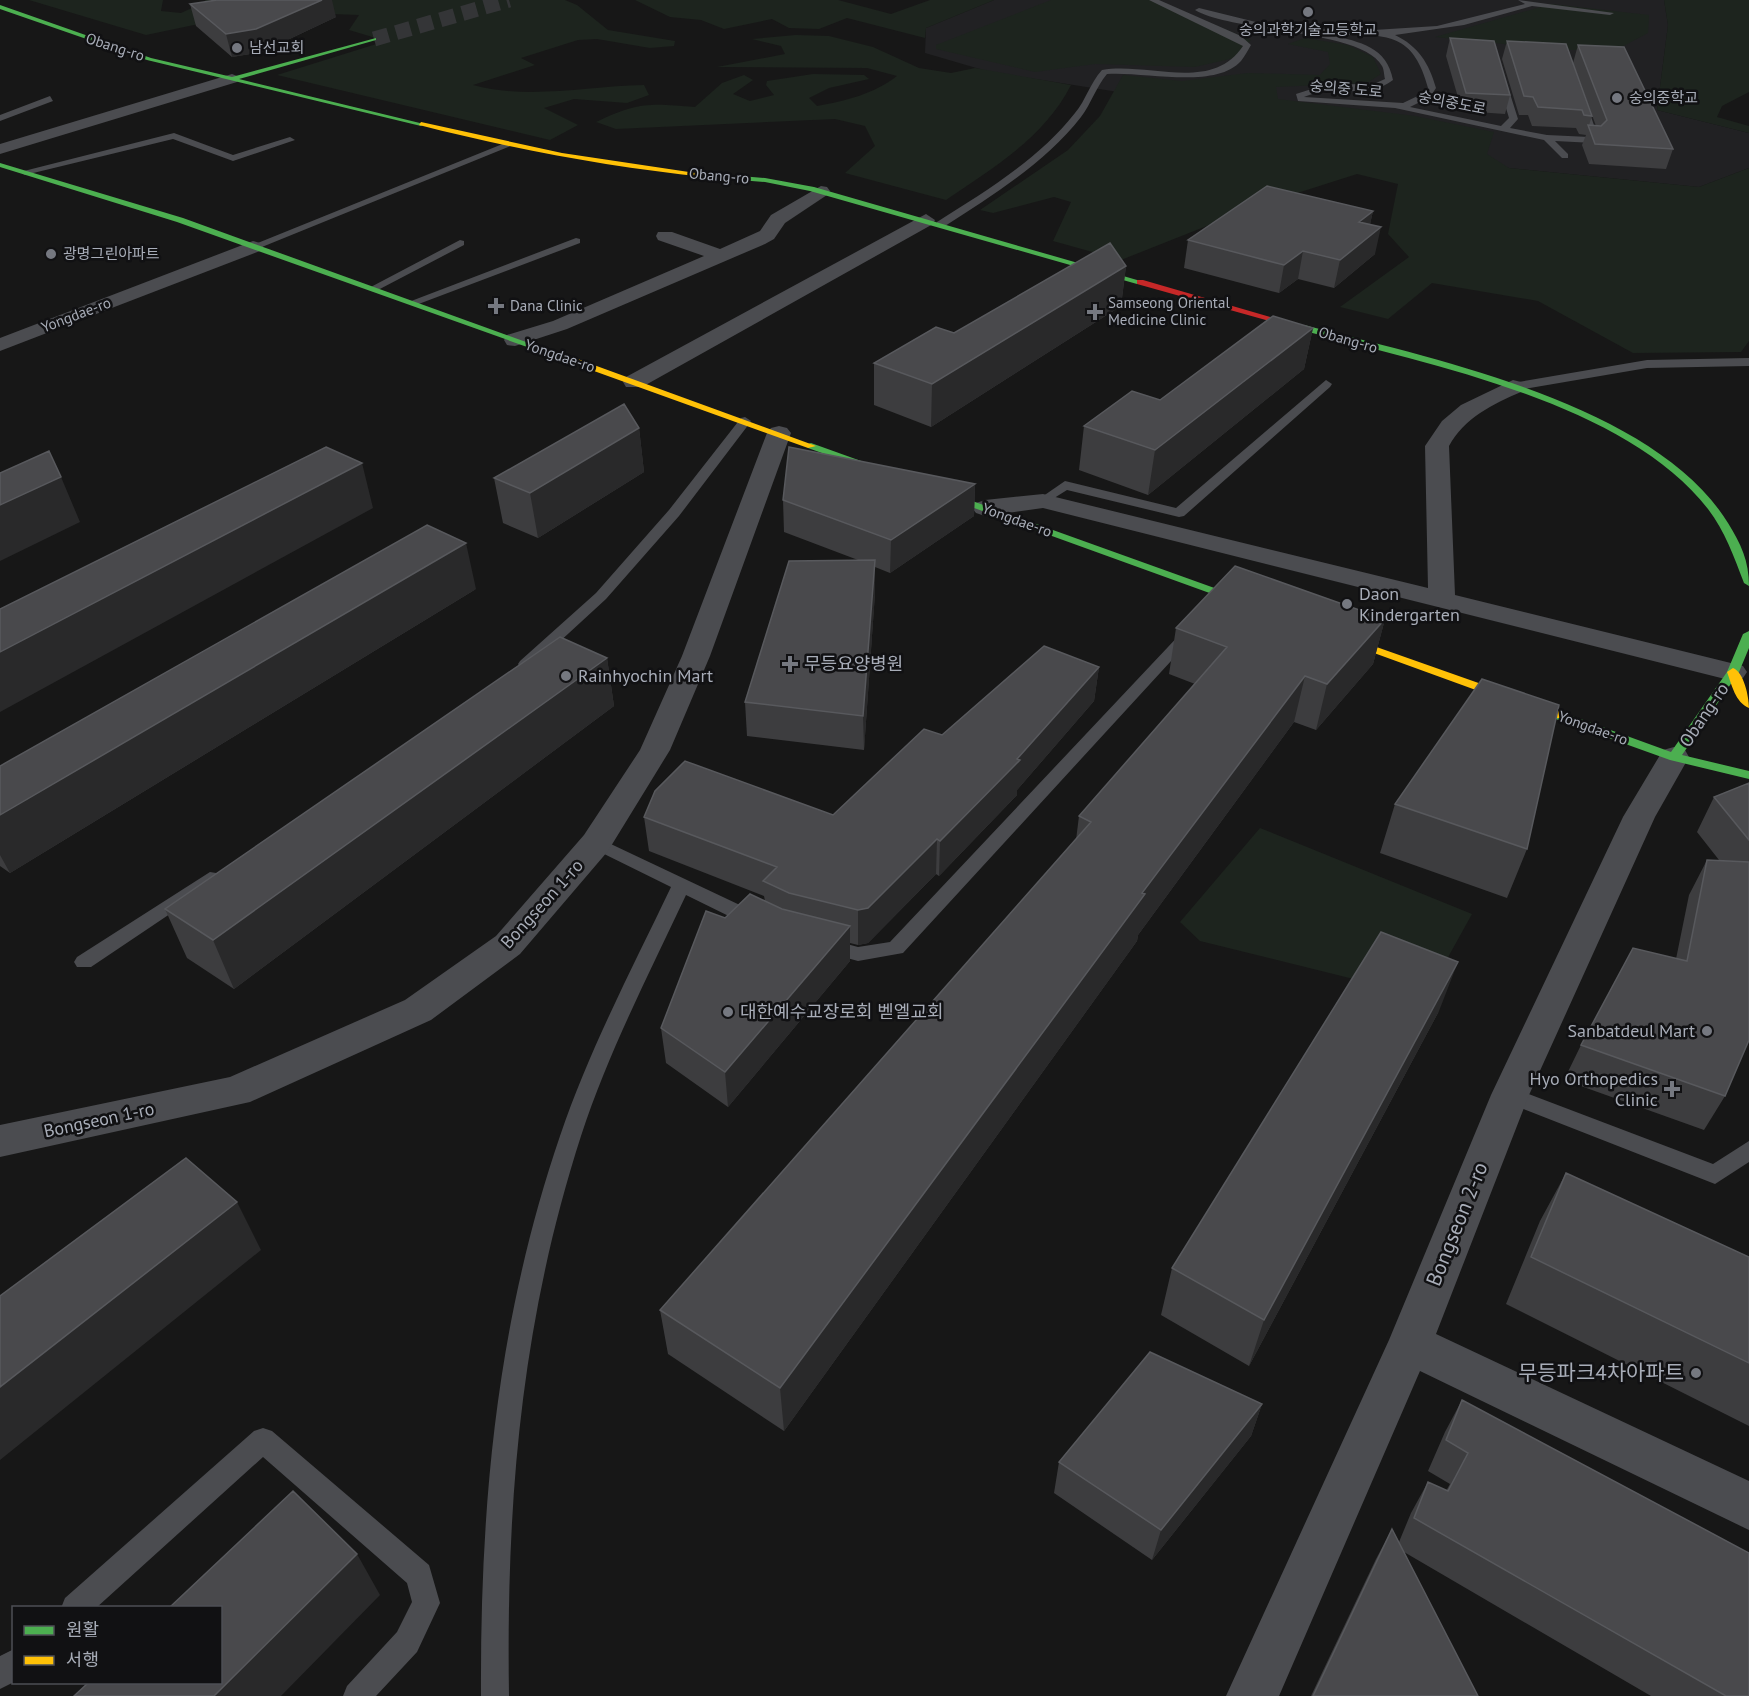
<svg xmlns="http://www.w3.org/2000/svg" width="1749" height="1696" font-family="'PT Sans','Noto Sans KR',sans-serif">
  <rect width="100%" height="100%" fill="#171717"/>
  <!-- built -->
  <path fill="#212123" d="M994,0H1664L1668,25L1657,110L1749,133V168L1699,187L1509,168L1112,91L990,72L925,53L926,28Z"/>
  <!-- green -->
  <path fill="#1d241e" d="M29,0H163L161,11L181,13L205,2V0H565L577,5L608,30L675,41L674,46L650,48L597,39L578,40L521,58L535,65L473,85C528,100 587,86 644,85L649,95L627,103L574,99L544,108L578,125L550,140L277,75L386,41L349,30L359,15L277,12L213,21L146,35Z
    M635,0H838L891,14L930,0H994L926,28L925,38L847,18L819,29L789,28L772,19L724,29L701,20L670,17Z
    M1051,0H1156L1251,40L1234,58L1195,67L1095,64L1035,72L936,49V45Z
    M1664,0H1749V92L1722,106L1717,117L1749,126V133L1657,110L1668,25Z
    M1551,4L1649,15L1648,33L1616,50H1562L1435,37Z
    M796,35L829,36L873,47L919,68L951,73L975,68L1071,85C1044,138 994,167 946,200L845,173L875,146L865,126L835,119L616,129L596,122C637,102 650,103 695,107L722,83L744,75L753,80L733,94L750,101L774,95L766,85L767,81L813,74L864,75L869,79L829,88L809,98L817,106C845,101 874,94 897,76L867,68L717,67L785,54L781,46L752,39Z
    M1305,38L1348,45L1373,57L1381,74L1367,83L1276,87L1278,99L1415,116L1494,132L1487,154L1509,168L1699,187L1749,168V341L1741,352L1633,353L1538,301L1432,283L1388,319L1340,307L1409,257L1388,234L1398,184L1357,174L1257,206L1121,260L1053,241L1071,202L1054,197L993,213L980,210L1068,150L1100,116L1123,75L1182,81L1248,73L1320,75L1330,64L1328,52L1288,44Z
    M1260,828L1472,914L1426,997L1200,941L1180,922Z"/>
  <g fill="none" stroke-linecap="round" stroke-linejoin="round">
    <!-- secondary-tunnel -->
    <path stroke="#343537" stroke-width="15" stroke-dasharray="15 8" stroke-linecap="butt" d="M374,39L509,0"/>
    <!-- lane -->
    <path fill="#4b4c50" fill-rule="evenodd" d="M1149,0H1159L1241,36L1251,45C1248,50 1245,56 1241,61C1215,90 1143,71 1107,74C1096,87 1091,104 1081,117C1045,163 993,195 945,226H937V222C986,191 1039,159 1075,113C1086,100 1090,83 1102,70C1149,62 1212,93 1243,46Z
      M1518,0L1614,13L1610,15L1532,6L1464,25L1395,35C1418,46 1429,63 1436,88L1430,97L1410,107L1501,126L1509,118L1498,81L1502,79L1506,81L1518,119L1510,128L1547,135L1589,137L1577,98L1584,96L1599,140L1594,143L1555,141L1568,154V158H1562L1544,140L1395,108L1298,101L1296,94L1321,86L1376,83L1385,79C1384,75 1384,69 1382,66C1362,29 1234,33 1195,10L1199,8L1276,27L1358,31L1437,26L1525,4ZM1331,35C1382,36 1412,28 1428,88L1424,93L1403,103L1304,97C1332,84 1368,100 1393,80C1387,47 1360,42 1331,35Z
      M50,96L53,101L0,121V115Z
      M174,133L233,155L290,137L295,140L233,161L173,139L25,175L20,172Z
      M505,143L513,145L257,249L248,247Z
      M576,238L580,239V243L416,305L406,303Z
      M460,240L464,241V245L376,291L367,289Z
      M1749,358V366L1647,368L1513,391L1507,387L1513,383L1647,360Z
      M1326,380L1332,384L1330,387L1184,516L1179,517L1067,490L1043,505L1036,501L1065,481L1176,508Z
      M745,417L751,421L749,424L679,516L606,599L532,667H520L518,664L520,661L596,593L669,510L741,418Z
      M1189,628L1194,630L1197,633L1194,636L903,953L858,961L821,951L818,946L821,941L828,939L858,947L890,942L1184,630Z
      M596,837L761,915L763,920L761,925H747L686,895C649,974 608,1053 581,1136C521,1322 506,1502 509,1696H481C480,1502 497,1321 560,1136C589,1050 632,969 671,887L590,847L587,843Z
      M210,872L216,873L219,878L216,883L91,967H77L74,962L77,957Z
      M1510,1087L1713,1164L1749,1141V1162L1715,1184L1503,1101L1499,1095L1503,1089Z
      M263,1428L272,1431L429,1565L440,1603L417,1652L376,1696H343L347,1686L397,1632L412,1602L407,1583L263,1457L96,1608H61L65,1598L254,1431Z
      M14,1649V1682L0,1689V1656Z"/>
    <!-- street -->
    <path fill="#4b4c50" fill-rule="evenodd" d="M232,74L237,76L240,79L237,82L0,154V144Z
      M821,186L827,187L830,191L827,195L785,223L774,239L765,244L567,329L515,346L507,345L504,340L507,335L553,321L704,256L658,240L656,236L658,232H672L720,249L760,231L771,215Z
      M926,214L935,220L933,224L642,387H626L623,382L626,377Z
      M253,241L260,243L263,247L260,251L0,351V338Z
      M1513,380L1521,382L1524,387L1521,392C1493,404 1464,418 1449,446L1455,595L1743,666L1747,672L1743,678L1733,681L1043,508L985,516L976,513L972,508L976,503L985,500L1043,494L1428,588L1425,446L1442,421L1461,405Z
      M779,426L787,428L791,433L710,656L670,750L608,851L520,954L431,1020L250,1102L0,1157V1125L230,1077L405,1000L496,936L584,835L640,750L682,656L767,433L771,428Z
      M1674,747L1685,750L1689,757L1655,817L1529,1095L1436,1334L1749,1481V1530L1420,1371L1279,1696H1226L1389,1340L1491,1095L1623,817L1663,750Z"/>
    <!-- fast -->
    <path fill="#4caf50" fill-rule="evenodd" d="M0,5L151,58L232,77L376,38V40L239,79L424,124L421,126L147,60L0,9Z
      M0,163L183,218L551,351L544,353L177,222L0,167Z
      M705,173L765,178L814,187L1144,282L1137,284L810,191L765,182L702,177L701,175Z
      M1304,325C1431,358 1655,404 1728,523C1741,544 1749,561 1749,586L1744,583C1734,557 1725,531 1708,509C1625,402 1427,364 1301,330V326Z
      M811,443L1259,604L1261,606L1255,609L1251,608L808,448V444Z
      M1749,631V648L1739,672L1682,755L1749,771V779L1670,760L1553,718L1551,715L1553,712H1561L1671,752L1727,672L1743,634Z"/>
    <!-- slow -->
    <path fill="#ffc107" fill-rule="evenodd" d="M421,122L562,153L709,175L705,177C608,167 513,149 419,125Z
      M544,349H550L816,446L808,448L544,353Z
      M1334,632L1561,712L1563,715L1561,718H1553L1330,637L1328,635Z
      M1733,668C1744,672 1749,697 1749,708C1735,702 1732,685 1727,672Z"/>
    <!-- jam -->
    <path fill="#c62828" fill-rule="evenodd" d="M1137,280H1143L1308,328L1301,330L1137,284Z"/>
  </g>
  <!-- wall -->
  <path fill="#3d3d3f" d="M190,4L336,17L262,52L232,57L196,26Z
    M1450,38L1510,95L1505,114L1462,111L1446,56Z
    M1507,41L1592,116L1589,125L1596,126L1573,63L1578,45L1673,149L1666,169L1589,164L1582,145L1586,135L1579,134L1576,128L1532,126L1528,115H1519L1502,59Z
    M1373,211L1370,224L1375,254L1334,288L1298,279L1279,293L1184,268L1188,240Z
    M1126,266L1121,306L931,427L874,405V363L954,333Z
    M1313,328L1304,369L1148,495L1079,470L1084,426L1160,400Z
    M639,428L644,472L538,538L503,523L494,478Z
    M975,484L974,516L890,573L875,567V593L864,750L747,736L745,702L858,560L784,532L783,500Z
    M476,589L10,873L0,866V766Z
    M1385,619L1373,664L1316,730L1294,722L1138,935L1137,941L784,1431L668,1354L660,1310L1076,840L1079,816L1195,684L1169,674L1176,628Z
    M607,658L614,706L234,989L187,958L165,909Z
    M1099,667L1094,701L1017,790V795L939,876L936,874L868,943L858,945L850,943V961L728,1107L666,1063L661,1028L725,918L765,901L764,896L649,851L644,817L833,815L942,735Z
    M1749,783V1040L1725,1096L1704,1130L1564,1080L1581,1045L1676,959L1689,895L1707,860H1719L1697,832L1714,797Z
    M1395,804L1527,849L1507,898L1380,853Z
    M1439,1011L1249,1366L1161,1315L1172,1268Z
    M1566,1173L1749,1257V1426L1506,1304L1540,1221Z
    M1462,1400L1749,1696H1651L1404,1552L1478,1696H1311L1376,1559L1392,1529L1399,1542L1411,1513L1428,1482L1446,1491L1450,1484L1428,1471L1445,1432Z
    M1262,1404L1251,1436L1152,1560L1054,1493L1059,1462Z"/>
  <!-- shaded-wall -->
  <path fill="#29292a" d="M322,0H332L336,17L262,52L232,57L226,34Z
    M1373,211L1367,238L1359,222Z
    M1381,227L1375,254L1334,288L1340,260Z
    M1303,251L1298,279L1279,293L1284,265Z
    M1126,266L1121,306L931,427L932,384Z
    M1313,328L1304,369L1148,495L1155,450Z
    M639,428L644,472L538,538L530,493Z
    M362,463L373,508L0,712V652Z
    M61,477L80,522L0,561V505Z
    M975,484L974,516L890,573L891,540Z
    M466,543L476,589L10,873L0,855V815Z
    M875,560V593L864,750L863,716Z
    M1385,619L1373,664L1316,730L1327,684Z
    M607,658L614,706L234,989L213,940Z
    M1099,667L1094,701L1017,790V795L939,876L940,841L1017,759Z
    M1305,676L1294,722L1138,935L1137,941L784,1431L780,1388L1142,893Z
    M937,839L936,874L868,943L858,945V910Z
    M850,926V961L728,1107L725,1072Z
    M1458,962L1439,1011L1249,1366L1264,1320Z
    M237,1202L261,1250L0,1460V1387Z
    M1262,1404L1251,1436L1152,1560L1161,1530Z
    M357,1554L380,1595L281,1696H214Z"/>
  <!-- building -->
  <path fill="#49494c" stroke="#58595d" stroke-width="1.5" d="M217,0H322L256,29L226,34L190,4Z
    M1450,38L1494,41L1510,95L1466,93Z
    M1507,41L1566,44L1592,116L1584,115L1582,110L1538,107L1533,97L1524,96Z
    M1578,45L1624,47L1673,149L1595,144L1588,125L1601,126L1607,120Z
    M1267,186L1373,211L1359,222L1381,227L1340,260L1303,251L1284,265L1188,240Z
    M1110,243L1126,266L932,384L874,363L936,327L954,333Z
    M1273,316L1313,328L1155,450L1084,426L1132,391L1160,400Z
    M624,404L639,428L530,493L494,478Z
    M326,447L362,463L0,652V609Z
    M789,447L975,484L891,540L783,500Z
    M49,451L61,477L0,505V473Z
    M427,525L466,543L0,815V766Z
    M875,560L863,716L745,702L789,561Z
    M1235,566L1385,619L1327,684L1305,676L1142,893L1145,894L780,1388L660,1310L1091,822L1079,816L1227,647L1176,628Z
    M560,637L607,658L213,940L165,909Z
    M1044,646L1099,667L1017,759L1020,760L940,841L937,839L868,908L858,910L789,893L763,881L777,867L644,817L655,791L685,761L833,815L924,729L942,735Z
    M1482,679L1559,705L1527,849L1395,804Z
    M1749,783V840L1714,797Z
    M1707,860L1749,862V1040L1725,1096L1581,1045L1633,948L1687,961Z
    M750,894L782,909L850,926L725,1072L661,1028L706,911L725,918Z
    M1381,932L1458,962L1264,1320L1172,1268Z
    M186,1158L237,1202L0,1387V1296Z
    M1566,1173L1749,1257V1363L1531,1257Z
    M1150,1352L1262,1404L1161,1530L1059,1462Z
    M1462,1400L1749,1553V1696H1726L1414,1518L1428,1482L1448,1491L1468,1453L1446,1440Z
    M293,1491L357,1554L214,1696H74L88,1683H220V1608H169Z
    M1392,1529L1478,1696H1313Z"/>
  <!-- markers -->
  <g fill="#757880" stroke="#111113" stroke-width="2">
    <circle cx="1308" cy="12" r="6"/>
    <circle cx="237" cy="48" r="6"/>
    <circle cx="1617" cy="98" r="6"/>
    <circle cx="51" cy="254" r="6"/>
    <path d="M493 297h6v6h6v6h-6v6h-6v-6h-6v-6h6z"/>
    <path d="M1092 303h6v6h6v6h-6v6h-6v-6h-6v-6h6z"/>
    <circle cx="1347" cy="604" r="6"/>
    <path d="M787 655h6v6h6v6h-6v6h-6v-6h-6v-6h6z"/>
    <circle cx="566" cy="676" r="6"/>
    <circle cx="728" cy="1012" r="6"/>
    <circle cx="1707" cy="1031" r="6"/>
    <path d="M1669 1080h6v6h6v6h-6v6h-6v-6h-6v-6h6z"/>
    <circle cx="1696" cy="1373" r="6"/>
  </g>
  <g text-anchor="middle" stroke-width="5" stroke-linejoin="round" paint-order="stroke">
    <!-- far-poi labels -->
    <g font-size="15" fill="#a8adb8" stroke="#111113" text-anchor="start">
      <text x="1308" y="35" text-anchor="middle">숭의과학기술고등학교</text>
      <text x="249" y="53">남선교회</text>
      <text x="1629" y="103">숭의중학교</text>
      <text x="63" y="259">광명그린아파트</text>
      <text x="1108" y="308">Samseong Oriental<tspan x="1108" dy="17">Medicine Clinic</tspan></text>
      <text x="510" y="311">Dana Clinic</text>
    </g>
    <!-- far-street labels -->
    <g font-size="15" fill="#a8adb8" stroke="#111113">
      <text transform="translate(115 47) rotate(18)" y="5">Obang-ro</text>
      <text transform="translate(1346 89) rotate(5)" y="5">숭의중 도로</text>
      <text transform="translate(1452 103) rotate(11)" y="5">숭의중도로</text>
      <text transform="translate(719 176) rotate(5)" y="5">Obang-ro</text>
      <text transform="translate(76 315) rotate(-21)" y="5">Yongdae-ro</text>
      <text transform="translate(1348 340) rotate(16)" y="5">Obang-ro</text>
      <text transform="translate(560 356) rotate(19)" y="5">Yongdae-ro</text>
      <text transform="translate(1017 520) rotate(20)" y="5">Yongdae-ro</text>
      <text transform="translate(1593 728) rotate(20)" y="5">Yongdae-ro</text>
    </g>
    <!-- poi labels -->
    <g font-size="18" fill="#a8adb8" stroke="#111113" text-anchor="start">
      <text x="1359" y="600">Daon<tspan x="1359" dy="21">Kindergarten</tspan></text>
      <text x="804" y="670">무등요양병원</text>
      <text x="578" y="682">Rainhyochin Mart</text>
      <text x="740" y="1018">대한예수교장로회 벧엘교회</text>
      <text x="1695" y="1037" text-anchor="end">Sanbatdeul Mart</text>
      <text x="1658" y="1085" text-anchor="end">Hyo Orthopedics<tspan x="1658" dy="21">Clinic</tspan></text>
    </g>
    <!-- street labels -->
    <g font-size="18" fill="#a8adb8" stroke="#111113">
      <text transform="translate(1704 715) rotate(-56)" y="6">Obang-ro</text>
      <text transform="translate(542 904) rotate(-48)" y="6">Bongseon 1-ro</text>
      <text transform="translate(99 1120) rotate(-12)" y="6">Bongseon 1-ro</text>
    </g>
    <!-- near-street labels -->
    <g font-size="21" fill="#a8adb8" stroke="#111113">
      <text transform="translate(1457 1224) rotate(-68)" y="7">Bongseon 2-ro</text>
    </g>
    <!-- near-poi labels -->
    <g font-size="21" fill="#a8adb8" stroke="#111113" text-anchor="end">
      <text x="1684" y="1380">무등파크4차아파트</text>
    </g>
  </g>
  <!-- legend -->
  <rect x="12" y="1606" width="210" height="78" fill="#111113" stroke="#4d4f55" stroke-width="1.5"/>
  <rect x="24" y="1626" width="30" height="9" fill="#4caf50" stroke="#4d4f55" stroke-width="1.5"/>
  <text x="66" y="1636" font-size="18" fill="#a8adb8">원활</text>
  <rect x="24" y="1656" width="30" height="9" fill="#ffc107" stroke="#4d4f55" stroke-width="1.5"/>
  <text x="66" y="1666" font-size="18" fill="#a8adb8">서행</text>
</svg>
